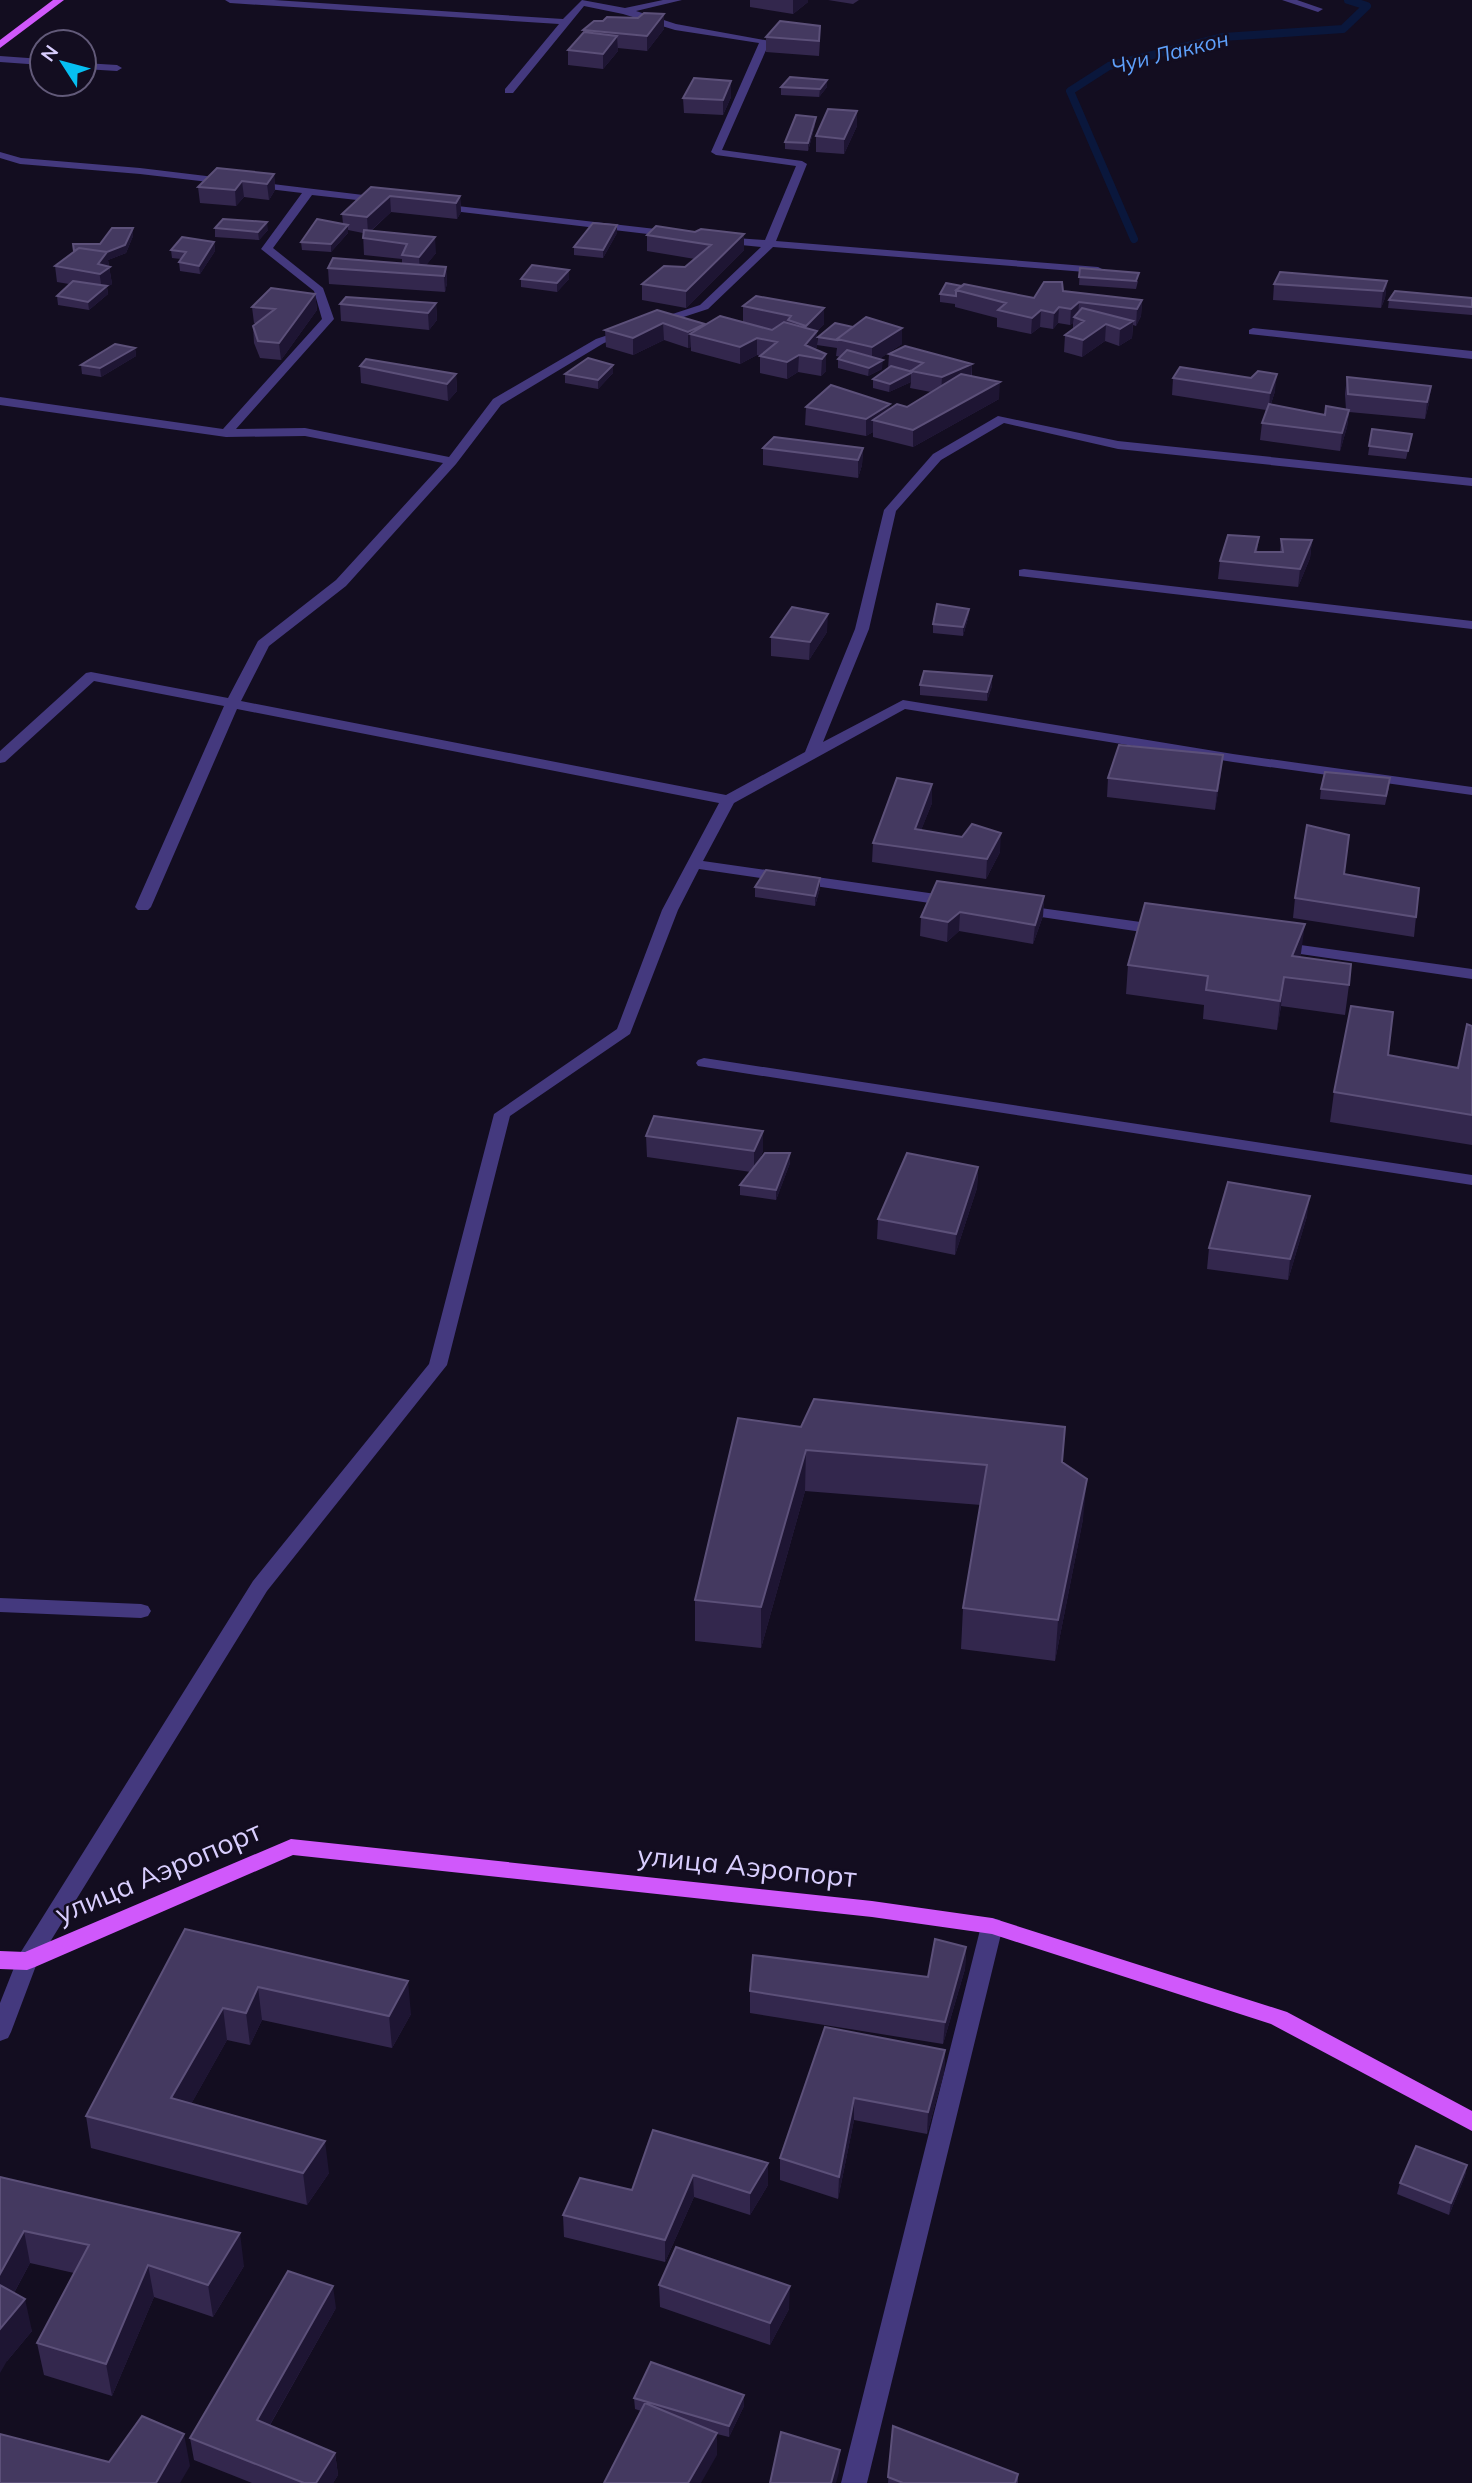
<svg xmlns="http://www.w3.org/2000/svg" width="1472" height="2483" font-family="Mulish,sans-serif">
  <rect width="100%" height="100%" fill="#130d20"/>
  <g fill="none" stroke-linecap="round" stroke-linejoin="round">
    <!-- stream -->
    <path stroke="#0a173c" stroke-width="8" d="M1134,239L1070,91L1109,66L1223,37L1343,29L1367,6L1348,0"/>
    <!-- minor -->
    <path fill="#44397e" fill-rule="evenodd" d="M225,0H274L563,19L582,0L625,8L663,0H682L636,11L676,24L770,41L722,150L802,161L807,164L776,241L1098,267L1104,270L1098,273L773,247L708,309L659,325H651V321L700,305L761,247L721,243L715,240L721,237L765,240L796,166L716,155L711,152L759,43L675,30L623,14L584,6L513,93H505V89L559,24L230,3Z
      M1282,0H1297L1323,9L1318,12Z
      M0,56L42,59V65L0,62Z
      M84,63L117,65L122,68L117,71L84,69Z
      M0,152L21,158L140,168L388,198L389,200L384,203L312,195L273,248L323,288L334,319L236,429L305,428L449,457L493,399L596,339L626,329L632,333L604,343L501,405L456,464L346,586L269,646L241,701L726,795L805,752L855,629L884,510L933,454L998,416L1118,441L1472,478V486L1118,449L1004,423L941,460L896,511L869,629L823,742L903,700L1233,754L1472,787V795L1233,762L905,709L734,803L703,861L950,896L958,901L950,906L699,869L678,910L630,1034L510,1116L447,1365L267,1591L37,1963L11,2032L8,2038L0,2041V2003L19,1955L253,1581L429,1364L494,1114L617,1029L662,910L719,803L237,709L151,907L148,910H138L135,907L224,706L94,681L5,762L0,763V751L86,673L91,672L228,698L258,641L336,580L443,463L305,436L226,437L0,405V397L223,429L322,319L314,291L261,249L302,193L140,174L20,164L0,158Z
      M440,204L673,231L679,234L673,237L436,209V205Z
      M1253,328L1472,351V359L1249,334V330Z
      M1024,569L1472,621V629L1019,576V570Z
      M1019,905L1162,925L1170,930L1162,935L1014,913L1011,910Z
      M1279,942L1472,969V979L1273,950L1271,947L1273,944Z
      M704,1058L1472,1175V1185L698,1066L696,1063L698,1060Z
      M0,1598L141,1604L148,1606L151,1611L148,1616L141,1618L0,1612Z
      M992,1918L1000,1920L1003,1926L867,2483H841L981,1926L984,1920Z"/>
    <!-- major -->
    <path fill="#d058fb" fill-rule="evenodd" d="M53,0H64L0,48V40Z
      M291,1839L872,1901L992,1918L1287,2012L1472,2111V2131L1271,2024L992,1934L872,1917L293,1855L35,1967L27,1970L0,1969V1951L25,1952Z"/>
  </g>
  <!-- wall -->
  <path fill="#33274d" d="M750,0H808V2L793,14L750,7Z
    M828,0H859L853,4Z
    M664,14V29L647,51L618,48V51L603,69L568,65V50L583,32V30L603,21L638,18Z
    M766,37L820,41L819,56L766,52Z
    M827,80V87L819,97L781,95V87Z
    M731,97L723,115L684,113L683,98Z
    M857,111V126L844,154L816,152V136Z
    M815,125L808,151L785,149V142Z
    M274,174L275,190L269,200L244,197L236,206L200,203L198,187Z
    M371,187L460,196L461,212L457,219L391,212L371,231L436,253L426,265L446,267L447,283L445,292L329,284L328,268L402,264V259L364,255L363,233L348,230V233L331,252L302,250L301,242L343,224L342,214Z
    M215,228L268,230L259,240L215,237Z
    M695,232L744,234V250L686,308L642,300V284L685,267L695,259L647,251V235Z
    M617,233L603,258L574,255V247Z
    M133,236L126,253L108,260L112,284L107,287L108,294L89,310L58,305L57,296L69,284L57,282L55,266L100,244Z
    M214,242L215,251L200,274L180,271L179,262L181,259L172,258L171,250Z
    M1080,268L1138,281L1136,289L1079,285Z
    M569,270V279L557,292L521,287V279Z
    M1387,281L1385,298L1381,308L1273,300L1274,284Z
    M946,283L1034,298L1063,291L1142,300L1141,316L1136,326L1133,325L1132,338L1119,346L1105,341L1082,357L1064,352L1065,335L1073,330V323L1070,325L1058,323L1053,329L1040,327L1031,334L997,327V318L955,307V304L940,302V294Z
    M315,294L317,310L281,360L260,358L254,343L253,326L257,324L254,323L252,307Z
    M756,296L824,324L817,331V347L815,349L826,354V371L821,376L798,372L787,379L760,373V356L757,355L740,364L691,351V347L688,348L664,340L633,355L606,347L605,330L657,310L705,325L743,322V306Z
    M1472,298V315L1388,308L1389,300Z
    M436,303L437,320L429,330L341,321L340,304Z
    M818,337L902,344L879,359L882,369L868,376L838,368V359L841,357L836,356L837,348L817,345Z
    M135,348L136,356L101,377L82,374L81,365Z
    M889,354L972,364V376L999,399L913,447L873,437V432L866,436L805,425L806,407L890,409L907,407L931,392L910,388L911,382L889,392L873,388V379L888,369Z
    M360,366L456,374L457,391L448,401L361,383Z
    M613,373L598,389L565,383V374Z
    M1347,377L1431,386L1429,403L1425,419L1349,412L1347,427L1340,451L1260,440L1262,423L1266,410L1172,395L1173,378L1275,391L1271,404L1325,415L1326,406L1346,410L1345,394Z
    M1372,429L1412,434L1406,459L1368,455Z
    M763,448H863L862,465L858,478L763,465Z
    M1259,537L1257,552H1280L1281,539L1312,540L1310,558L1298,587L1218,579L1220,561Z
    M969,609L968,618L963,636L933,633V624Z
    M827,632L809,660L771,656V637Z
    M920,685L992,686L987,701L920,695Z
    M1221,774L1215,810L1107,797L1108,778Z
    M932,784V803L921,830L962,837L1000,852L986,879L872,862L873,843Z
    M1389,788L1385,805L1320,799L1321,789Z
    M1344,874L1416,917L1414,937L1293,918L1295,898Z
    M755,887L820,888L815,906L755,897Z
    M1044,896L1043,916L1033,944L959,931L947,942L920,936L921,917Z
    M1301,953L1300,957L1349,985L1345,1015L1281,1006L1277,1030L1203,1019L1204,1005L1126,994L1128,965Z
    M1472,1026V1145L1330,1122L1334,1092L1458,1068Z
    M763,1131V1151L758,1162L790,1163L776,1200L740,1195V1185L751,1172L647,1157L646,1136Z
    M978,1167L977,1188L955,1255L877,1239L878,1219Z
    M1307,1216L1288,1280L1207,1269L1209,1248Z
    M801,1427L1063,1463L1083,1519L1055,1661L961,1649L963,1608L981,1505L805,1491L761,1648L695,1641V1600Z
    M185,1929L411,2014L392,2048L262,2020L250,2045L227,2040L191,2104L329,2173L307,2205L91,2148L86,2116Z
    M966,1947L965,1969L943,2044L750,2013V1991L928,1977Z
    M825,2027L945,2050L944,2072L927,2134L854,2120L838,2199L780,2180V2158Z
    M653,2130L768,2185L750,2215L694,2197L665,2262L564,2237L563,2215L632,2190Z
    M1467,2165L1465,2176L1449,2215L1397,2194L1400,2183Z
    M0,2177L244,2266L213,2317L154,2297L112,2396L44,2375L37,2343L74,2273L30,2263L14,2293L32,2331L7,2361Z
    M659,2285L789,2309L770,2345L660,2307Z
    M336,2308L270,2425L335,2453L338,2475L333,2483H252L194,2460L190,2438Z
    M634,2398L744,2406L729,2437L717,2434V2455L641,2411L635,2409Z
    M893,2426L1018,2474V2483H888Z"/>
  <!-- shaded-wall -->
  <path fill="#1e1533" d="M793,0H808V2L793,14Z
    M664,14V29L647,51V36Z
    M617,36L618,51L603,69V54Z
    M827,80V87L819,97L820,89Z
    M731,81V97L723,115V100Z
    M857,111V126L844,154V139Z
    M816,117L815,125L808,151V143Z
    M274,174L275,190L269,200L267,184Z
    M242,181L244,197L236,206L235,190Z
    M390,196L391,212L368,233L367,217Z
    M460,196L461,212L457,219L456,203Z
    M267,222L268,230L259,240L258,232Z
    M348,225V233L331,252V244Z
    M617,225V233L603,258V250Z
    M133,228V236L126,253L108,260L112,284L107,287L108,294L89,310L88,302L102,290L98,264L106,252Z
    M744,234V250L686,308V291Z
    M435,237L436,253L420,273L419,257Z
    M214,242L215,251L200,274L199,266Z
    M446,267L447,283L445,292L444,276Z
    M569,270V279L557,292V283Z
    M1387,281L1385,298L1381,308L1383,291Z
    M315,294L317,310L281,360L279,343Z
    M1142,300L1141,316L1136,326L1137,309Z
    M1079,302L1078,319L1074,317L1073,323L1070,325L1071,309Z
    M436,303L437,320L429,330L428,313Z
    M1059,307L1058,323L1053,329L1054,313Z
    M824,308V324L817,331V347L809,357L804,356L806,326Z
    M1041,310L1040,327L1031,334L1032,318Z
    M1133,321L1132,338L1119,346L1120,329Z
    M663,323L664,340L633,355V338Z
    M705,324V338L690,334L691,347L688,348V332Z
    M1106,324L1105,341L1082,357L1083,340Z
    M902,328V344L872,364V347Z
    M757,338V355L740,364V347Z
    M135,348L136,356L101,377L100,368Z
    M826,354V371L821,376L822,359Z
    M799,355L798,372L787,379V362Z
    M883,360L882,369L868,376L869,368Z
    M972,364L971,381L941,394L942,377Z
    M613,365V373L598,389V380Z
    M911,373V382L889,392L890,384Z
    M456,374L457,391L448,401L447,384Z
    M1277,374L1275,391L1269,410L1270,393Z
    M1000,382L999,399L913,447V430Z
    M1431,386L1429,403L1425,419L1427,402Z
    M890,404L889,422L873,420V432L866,436V419Z
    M1349,410L1347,427L1340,451L1342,433Z
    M863,448L862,465L858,478V460Z
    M1312,540L1310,558L1298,587L1300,569Z
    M969,609L968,618L963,636V627Z
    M828,614L827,632L809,660L810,642Z
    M992,676V686L987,701V692Z
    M1223,755L1221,774L1215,810L1217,791Z
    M932,784V803L914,848L915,829Z
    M1001,833L1000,852L986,879L987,859Z
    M820,878V888L815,906V896Z
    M1044,896L1043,916L1033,944L1035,925Z
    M960,912L959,931L947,942L948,922Z
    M1305,924L1301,953L1292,978V956Z
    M1284,977L1281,1006L1277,1030L1280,1001Z
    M763,1131V1151L754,1172V1151Z
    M790,1153V1163L776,1200V1190Z
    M978,1167L977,1188L955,1255L956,1234Z
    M1310,1196L1307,1216L1288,1280L1290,1259Z
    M806,1450L805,1491L761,1648V1607Z
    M1087,1479L1083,1519L1055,1661L1058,1620Z
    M966,1947L965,1969L943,2044L945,2022Z
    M408,1981L411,2014L392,2048L389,2016Z
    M258,1987L262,2020L250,2045L246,2013Z
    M223,2008L227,2040L176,2131L171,2098Z
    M945,2050L944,2072L927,2134L928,2112Z
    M854,2098V2120L838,2199L839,2177Z
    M325,2141L329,2173L307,2205L303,2173Z
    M768,2163V2185L750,2215V2193Z
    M1467,2165L1465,2176L1449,2215L1451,2203Z
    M693,2175L694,2197L665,2262V2240Z
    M24,2231L30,2263L2,2315L0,2304V2274Z
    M240,2233L244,2266L213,2317L208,2285Z
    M148,2265L154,2297L112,2396L106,2364Z
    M333,2286L336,2308L260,2442L257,2420Z
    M790,2286L789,2309L770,2345V2323Z
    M25,2299L32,2331L7,2361L0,2373V2329Z
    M744,2395V2406L729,2437V2426Z
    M717,2433V2455L701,2483H688Z
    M184,2434L190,2466L180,2483H156Z
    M840,2450L839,2472L836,2483H831Z
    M335,2453L338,2475L333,2483H316Z"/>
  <!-- building -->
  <path fill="#443960" stroke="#5c5079" stroke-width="2" d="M644,13L664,14L647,36L583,30L594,21H603L607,17L638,18Z
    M780,21L820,26L819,41L766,37Z
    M584,32L617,36L603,54L568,50Z
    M790,77L827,80L820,89L781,87Z
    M694,78L731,81L723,100L683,98Z
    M828,109L857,111L844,139L816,136Z
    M796,115L816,117L808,143L785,142Z
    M217,168L274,174L267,184L242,181L235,190L198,187Z
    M371,187L460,196L456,203L390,196L367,217L342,214Z
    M223,219L267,222L258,232L215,228Z
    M317,219L348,225L331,244L301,242Z
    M593,223L617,225L603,250L574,247Z
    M656,226L695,232L701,229L744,234L686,291L642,284L664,266L685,267L711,245L647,235Z
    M112,228H133L125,245L107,252L79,248L74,251L73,244H100Z
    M364,230L435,237L419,257L402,255L407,244L363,238Z
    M182,237L214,242L199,266L179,262L186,252L171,250Z
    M79,248L107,252L98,264L110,267L100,274L55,266Z
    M333,258L446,267L444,276L328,268Z
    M532,265L569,270L557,283L521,279Z
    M1080,268L1139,273L1136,281L1079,277Z
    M1280,272L1387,281L1383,291L1274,284Z
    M73,281L107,286L88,302L57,296Z
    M1044,282H1062L1063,291L1142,300L1137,309L1079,302L1071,309L1059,307L1054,313L1041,310L1032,318L998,310L1006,303L956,290L964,284L1034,298Z
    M946,283L962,286L956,290V296L940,294Z
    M271,288L315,294L279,343L258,341L253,326L275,309L252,307Z
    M1395,291L1472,298V307L1389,300Z
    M756,296L824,308L806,326L788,320L791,316L743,306Z
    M346,297L436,303L428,313L340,304Z
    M1082,308L1133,321L1120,329L1106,324L1083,340L1065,335L1084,321L1074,317Z
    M657,310L705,324L688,332L663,323L633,338L605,330Z
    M720,316L772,330L784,322L817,331L805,345L826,354L822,359L799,355L787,362L760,356L777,342L757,338L740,347L690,334Z
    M866,317L902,328L872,347L837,339Z
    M835,323L853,327L837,339V340L818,337Z
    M115,344L135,348L100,368L81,365Z
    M905,346L972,364L942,377L911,371L923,363L889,354Z
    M847,350L883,360L869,368L838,359Z
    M588,358L613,365L598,380L565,374Z
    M366,359L456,374L447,384L360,366Z
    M891,366L913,372L911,371V373L890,384L873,379Z
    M1180,367L1251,378L1258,371L1277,374L1270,393L1173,378Z
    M961,374L1000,382L913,430L873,420L897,404L907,407Z
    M1347,377L1431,386L1427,402L1348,394Z
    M831,385L890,404L866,419L806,407Z
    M1269,404L1325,415L1326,406L1349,410L1342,433L1262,423Z
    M1372,429L1412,434L1408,451L1369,446Z
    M774,437L863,448L858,460L763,448Z
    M1228,535L1259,537L1255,552H1283L1281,539L1312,540L1300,569L1220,561Z
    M937,604L969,609L963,627L933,624Z
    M792,607L828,614L810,642L771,637Z
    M924,671L992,676L987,692L920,685Z
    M1119,745L1223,755L1217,791L1108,778Z
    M1325,772L1390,778L1386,796L1321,789Z
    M897,778L932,784L915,829L962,837L972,824L1001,833L987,859L873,843Z
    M1307,825L1349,835L1344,874L1419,888L1416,917L1295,898Z
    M766,870L820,878L815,896L755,887Z
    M937,881L1044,896L1035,925L960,912L948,922L921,917Z
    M1145,903L1305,924L1292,956L1351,964L1349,985L1284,977L1280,1001L1206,990L1208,976L1128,965Z
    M1351,1006L1393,1012L1388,1055L1458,1068L1467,1024L1472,1026V1115L1334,1092Z
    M654,1116L763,1131L754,1151L646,1136Z
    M765,1153H790L776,1190L740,1185Z
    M907,1153L978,1167L956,1234L878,1219Z
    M1228,1182L1310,1196L1290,1259L1209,1248Z
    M814,1399L1065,1427L1062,1462L1087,1479L1058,1620L963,1608L987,1465L806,1450L761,1607L695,1600L738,1418L801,1427Z
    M185,1929L408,1981L389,2016L258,1987L246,2013L223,2008L171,2098L325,2141L303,2173L86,2116Z
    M935,1939L966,1947L945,2022L750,1991L753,1955L928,1977Z
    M825,2027L945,2050L928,2112L854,2098L839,2177L780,2158Z
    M653,2130L768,2163L750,2193L693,2175L665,2240L563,2215L580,2178L632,2190Z
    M1416,2146L1467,2165L1451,2203L1400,2183Z
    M0,2177L240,2233L208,2285L148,2265L106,2364L37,2343L89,2245L24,2231L0,2274Z
    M676,2247L790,2286L770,2323L659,2285Z
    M288,2271L333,2286L257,2420L335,2453L316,2483H304L190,2438Z
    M0,2285L25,2299L0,2329Z
    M651,2362L744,2395L729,2426L634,2398Z
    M645,2403L717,2433L688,2483H604Z
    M142,2416L184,2434L156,2483H0V2434L109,2462Z
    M893,2426L1018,2474L1015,2483H903L888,2477Z
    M781,2432L840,2450L831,2483H770Z"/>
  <g text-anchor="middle" stroke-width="5" stroke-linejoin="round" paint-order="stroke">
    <!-- far-water labels -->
    <g font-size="21" font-style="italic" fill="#5ea0fb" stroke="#130d20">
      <text transform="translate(1170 53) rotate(-14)" y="7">Чуи Лаккон</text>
    </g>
    <!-- near-street labels -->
    <g font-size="28" fill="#d9cefe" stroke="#130d20">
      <text transform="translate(747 1866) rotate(6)" y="10">улица Аэропорт</text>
      <text transform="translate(158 1872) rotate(-23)" y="10">улица Аэропорт</text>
    </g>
  </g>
  <!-- north arrow -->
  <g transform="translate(63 63) rotate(306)"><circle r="33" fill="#130d20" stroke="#625a79" stroke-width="2"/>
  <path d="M0-5L12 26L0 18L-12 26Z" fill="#06bff1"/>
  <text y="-10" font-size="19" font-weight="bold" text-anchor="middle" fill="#d9cefe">N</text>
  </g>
</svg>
